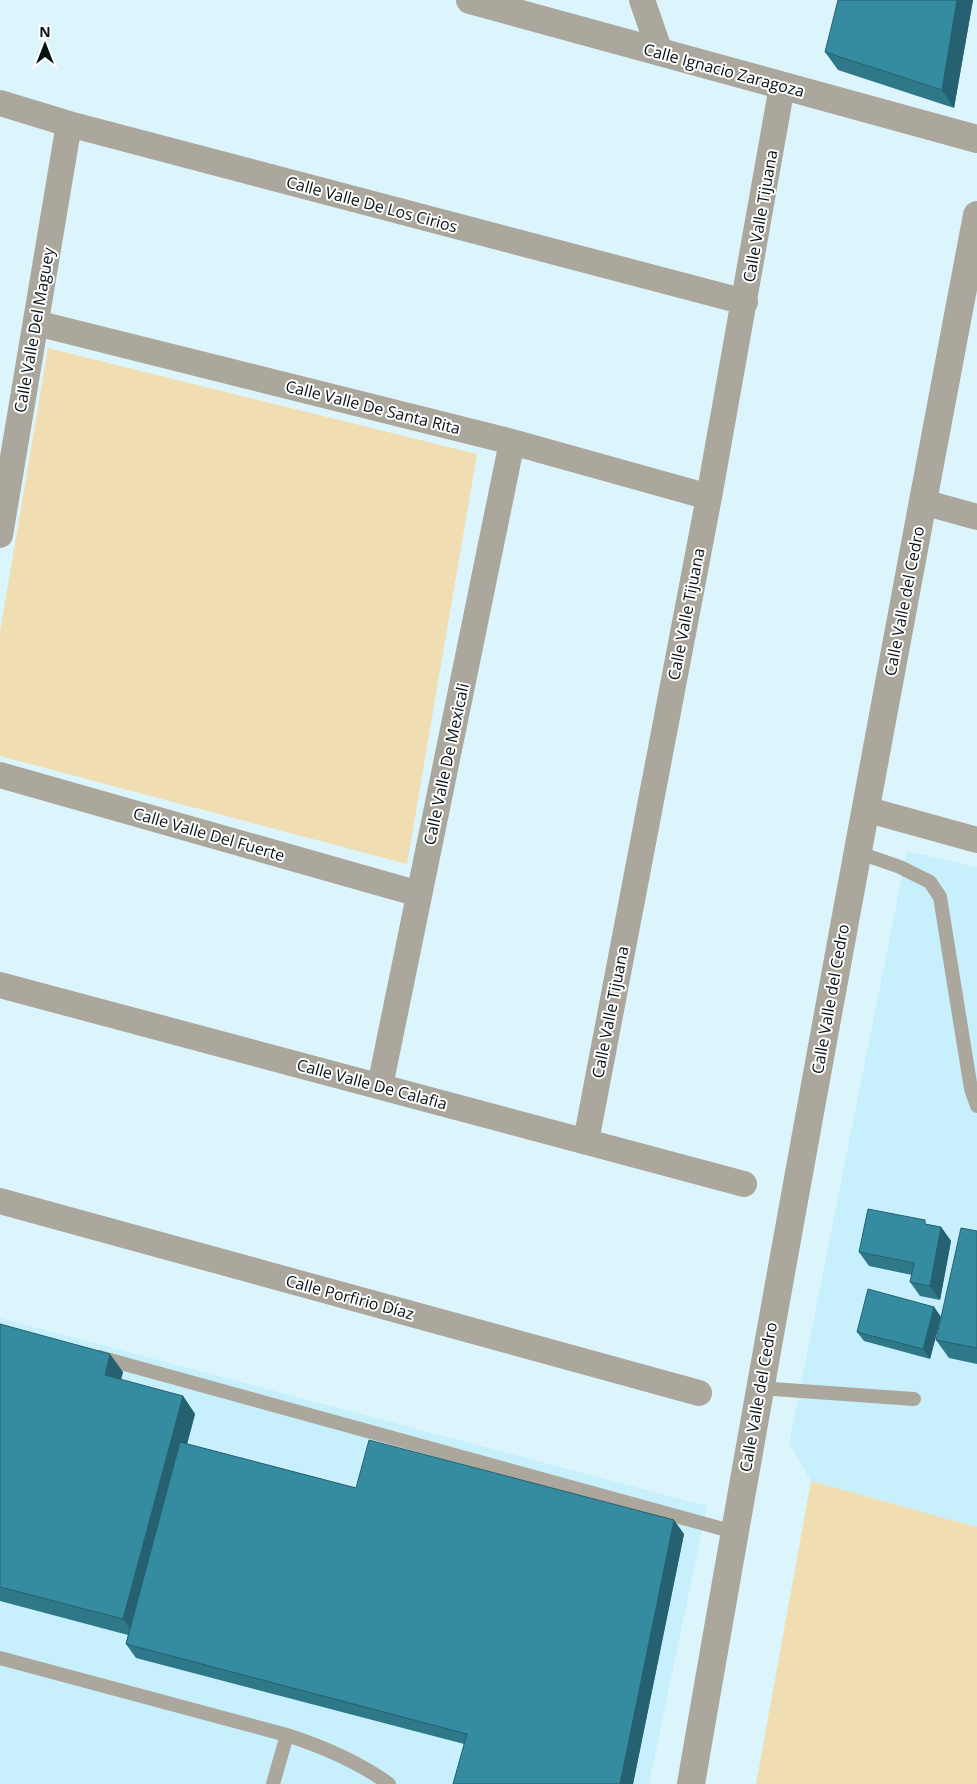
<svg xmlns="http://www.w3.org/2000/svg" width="977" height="1784" font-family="'Open Sans',sans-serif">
  <rect width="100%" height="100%" fill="#dcf5fc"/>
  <!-- built -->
  <path fill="#c7f0fc" d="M907,851L977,867V1527L811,1481L789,1444Z
    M0,1318L707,1506L649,1784H0Z"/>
  <!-- green -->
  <path fill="#f0deb2" d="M48,348L477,454L407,864L0,756V632Z
    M811,1481L977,1527V1784H756Z"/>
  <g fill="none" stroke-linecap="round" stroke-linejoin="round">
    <!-- service -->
    <path stroke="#aba79c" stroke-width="14" d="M857,852L900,867L930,882L940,897L971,1089L977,1106
      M99,1357L734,1532
      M760,1388L914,1399
      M0,1658L287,1735C324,1747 357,1761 389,1784
      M273,1784L287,1735"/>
    <!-- minor -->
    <path stroke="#aba79c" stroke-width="26" d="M642,0L660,52
      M0,103L69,124L745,302
      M36,323L512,442L709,497
      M923,502L977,517
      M0,535L69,124
      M0,775L419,894
      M865,809L977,840
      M0,985L744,1184
      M380,1086L512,442
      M586,1141L709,497L782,86
      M0,1201L699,1393"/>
    <!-- tertiary -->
    <path stroke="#aba79c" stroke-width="28" d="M470,0L977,139
      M691,1784C781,1260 878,737 977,215"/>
  </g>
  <!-- wall -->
  <path fill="#2e788a" d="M973,0L954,108L838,70L825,52Z
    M929,1225L941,1227L951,1241L940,1300L920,1296L910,1282L912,1275L869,1266L859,1252Z
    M977,1231V1364L949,1358L936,1340Z
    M934,1307L941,1317L930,1359L864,1341L857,1332Z
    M0,1324L123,1372L121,1380L183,1396L195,1414L187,1444L356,1488L684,1534L633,1784H453L464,1744L136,1658L126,1644L128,1635L0,1601Z"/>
  <!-- shaded-wall -->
  <path fill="#256170" d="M957,0H973L954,108L942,90Z
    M941,1227L951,1241L940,1300L930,1286Z
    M934,1307L941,1317L930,1359L923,1349Z
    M110,1354L123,1372L117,1393L105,1375Z
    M183,1396L195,1414L136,1637L123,1619Z
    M674,1520L684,1534L633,1784H620Z"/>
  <!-- building -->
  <path fill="#358ba0" stroke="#256170" d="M838,0H957L942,90L825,52Z
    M868,1209L925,1220V1224L941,1227L930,1286L910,1282L914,1263L859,1252Z
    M961,1228L977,1231V1348L936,1340Z
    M868,1289L934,1307L923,1349L857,1332Z
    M0,1324L110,1354L105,1375L183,1396L123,1619L0,1587Z
    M369,1440L674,1520L620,1784H453L467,1734L126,1644L180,1442L356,1488Z"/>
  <g text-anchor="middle" stroke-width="4" stroke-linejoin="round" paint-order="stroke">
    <!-- street labels -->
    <g font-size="16" fill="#071215" stroke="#fdfdfd">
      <text transform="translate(724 70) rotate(15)" y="6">Calle Ignacio Zaragoza</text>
      <text transform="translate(372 204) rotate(15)" y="6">Calle Valle De Los Cirios</text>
      <text transform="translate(760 216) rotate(-80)" y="6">Calle Valle Tijuana</text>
      <text transform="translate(34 330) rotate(-80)" y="6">Calle Valle Del Maguey</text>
      <text transform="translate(373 407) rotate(14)" y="6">Calle Valle De Santa Rita</text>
      <text transform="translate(904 601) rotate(-79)" y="6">Calle Valle del Cedro</text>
      <text transform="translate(686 614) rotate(-79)" y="6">Calle Valle Tijuana</text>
      <text transform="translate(446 764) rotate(-78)" y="6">Calle Valle De Mexicali</text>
      <text transform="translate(209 834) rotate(16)" y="6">Calle Valle Del Fuerte</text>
      <text transform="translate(830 999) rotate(-80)" y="6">Calle Valle del Cedro</text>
      <text transform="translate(610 1012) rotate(-79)" y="6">Calle Valle Tijuana</text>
      <text transform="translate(372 1084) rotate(15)" y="6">Calle Valle De Calafia</text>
      <text transform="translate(350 1297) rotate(15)" y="6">Calle Porfirio Díaz</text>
      <text transform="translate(758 1397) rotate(-80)" y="6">Calle Valle del Cedro</text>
    </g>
  </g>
  <!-- north arrow -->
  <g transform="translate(45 45)" stroke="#fdfdfd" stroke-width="4" paint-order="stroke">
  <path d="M0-4L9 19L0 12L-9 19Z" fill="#071215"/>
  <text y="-8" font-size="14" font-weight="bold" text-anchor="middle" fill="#071215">N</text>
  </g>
</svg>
